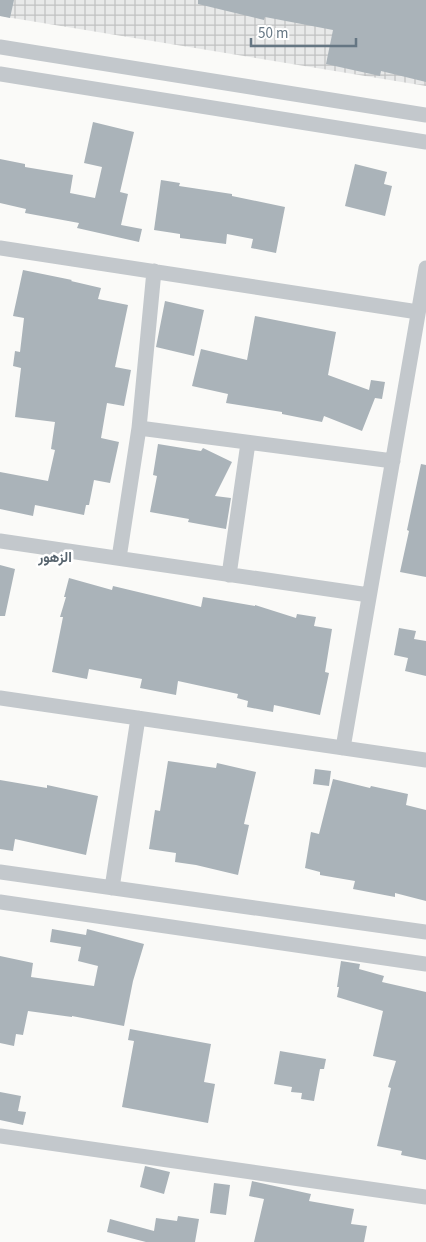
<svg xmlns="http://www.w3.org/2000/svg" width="426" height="1242" font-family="'Source Sans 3',Vazirmatn,sans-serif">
  <defs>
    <pattern id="industrial-grid" width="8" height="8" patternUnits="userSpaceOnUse" patternTransform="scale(1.25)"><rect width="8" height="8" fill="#e8e9e9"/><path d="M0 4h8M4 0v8" fill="none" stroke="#c0c1c2"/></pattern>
  </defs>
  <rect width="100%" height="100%" fill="#fafaf8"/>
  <!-- industrial -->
  <path fill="url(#industrial-grid)" d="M0,0H426V86L0,16Z"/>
  <!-- building -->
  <path fill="#aab3b9" d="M0,0H14L10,18L0,16Z
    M198,0H426V82L381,71L380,76L326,64L333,30L265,17L264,20L198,4Z
    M93,122L134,132L120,192L128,194L121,225L142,229L139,242L77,228L79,223L25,213L26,209L0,203V159L25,164V167L73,175L70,193L95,198L102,167L84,163Z
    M355,164L387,172L384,184L392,186L385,216L345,206Z
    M161,180L180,183L179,186L232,194V196L285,207L276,253L251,248L253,239L227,234L226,244L180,238V234L154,230Z
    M23,270L72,280L71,281L101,288L98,299L128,305L115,367L131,370L124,406L107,403L101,438L119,442L110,483L94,480L89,505H86L84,515L35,505L33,516L0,509V472L48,481L55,450L51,449L55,422L15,417L21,368L13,366L15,351L20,352L24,318L13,316Z
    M165,301L204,310L194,356L156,347Z
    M255,316L336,332L328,375L369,390L371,380L385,382L382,399L375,398L362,431L324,416L322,422L282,414V412L226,403L228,394L192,386L201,349L247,360Z
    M158,444L201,451L203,448L232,462L215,496L231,498L226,529L188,522L189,519L150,512L157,476L153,475Z
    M421,464L426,465V577L400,572L409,531L407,530Z
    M0,565L15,569L5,616H0Z
    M69,578L112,590L113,586L201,607L203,597L255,606V605L296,618L297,614L316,617L314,626L332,629L325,672L329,673L320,715L274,705L273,712L247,707L248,701L237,698L238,694L178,681L176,695L140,688L142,679L89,669L87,679L52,672L63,617H60L66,597H64Z
    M399,628L416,631L414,639L426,641V676L405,671L408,658L394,655Z
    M168,761L216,768L217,763L256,772L244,824L249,825L238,875L196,865L175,862L176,853L149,849L155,810L160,811Z
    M315,769L331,771L329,786L313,784Z
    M333,779L370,788L371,786L408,794L406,805L426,810V901L395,893V897L353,889L355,881L320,875V872L305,868L311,832L319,834Z
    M0,780L47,788V785L98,796L86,855L15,839L13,851L0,849Z
    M52,929L86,935L87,929L144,944L133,981L124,1026L72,1016V1017L28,1011L23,1035L16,1034L14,1046L0,1043V956L33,963L31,977L94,986L98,966L78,961L81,947L50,942Z
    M341,961L360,964L359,969L384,976L382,982L426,992V1160L401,1155L402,1151L377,1146L391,1088L388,1087L396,1061L373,1056L383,1011L337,997L339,987H337Z
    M130,1029L211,1044L204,1082L215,1084L208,1123L122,1107L134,1041L128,1040Z
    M280,1051L326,1059L324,1069H320L314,1101L301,1099L302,1093L291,1092L292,1087L274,1084Z
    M0,1092L21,1096L18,1111L26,1112L23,1125L0,1120Z
    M145,1166L170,1172L164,1194L140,1187Z
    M252,1181L311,1194L309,1201L354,1209L351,1224L367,1226L364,1242H254L264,1199L249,1196Z
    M214,1183L230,1185L226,1215L210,1213Z
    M178,1216L199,1219L195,1242H146L107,1232L110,1219L154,1231L156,1218L177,1221Z"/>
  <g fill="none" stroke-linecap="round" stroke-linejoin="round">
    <!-- minor -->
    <path stroke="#c3c8cc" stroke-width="15" d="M0,47L426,115
      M0,74L426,142
      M0,248L418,312
      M139,428L393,461
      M0,541L369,595
      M119,558L139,428L154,271
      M229,575L248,443
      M0,698L426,760
      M343,748L426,268
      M0,872L426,932
      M112,888L138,718
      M0,902L426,964
      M0,1136L426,1197"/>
  </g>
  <g text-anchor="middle" stroke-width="5" stroke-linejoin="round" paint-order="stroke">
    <!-- neighbourhood labels -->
    <g font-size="14" font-weight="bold" fill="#57646e" stroke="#fff">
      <text x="55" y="562">الزهور</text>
    </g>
  </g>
  <!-- scale -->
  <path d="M251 38v8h105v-8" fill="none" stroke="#657683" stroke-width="2.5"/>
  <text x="258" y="38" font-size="15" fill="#657683" stroke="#ffffff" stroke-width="4" paint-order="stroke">50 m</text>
</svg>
